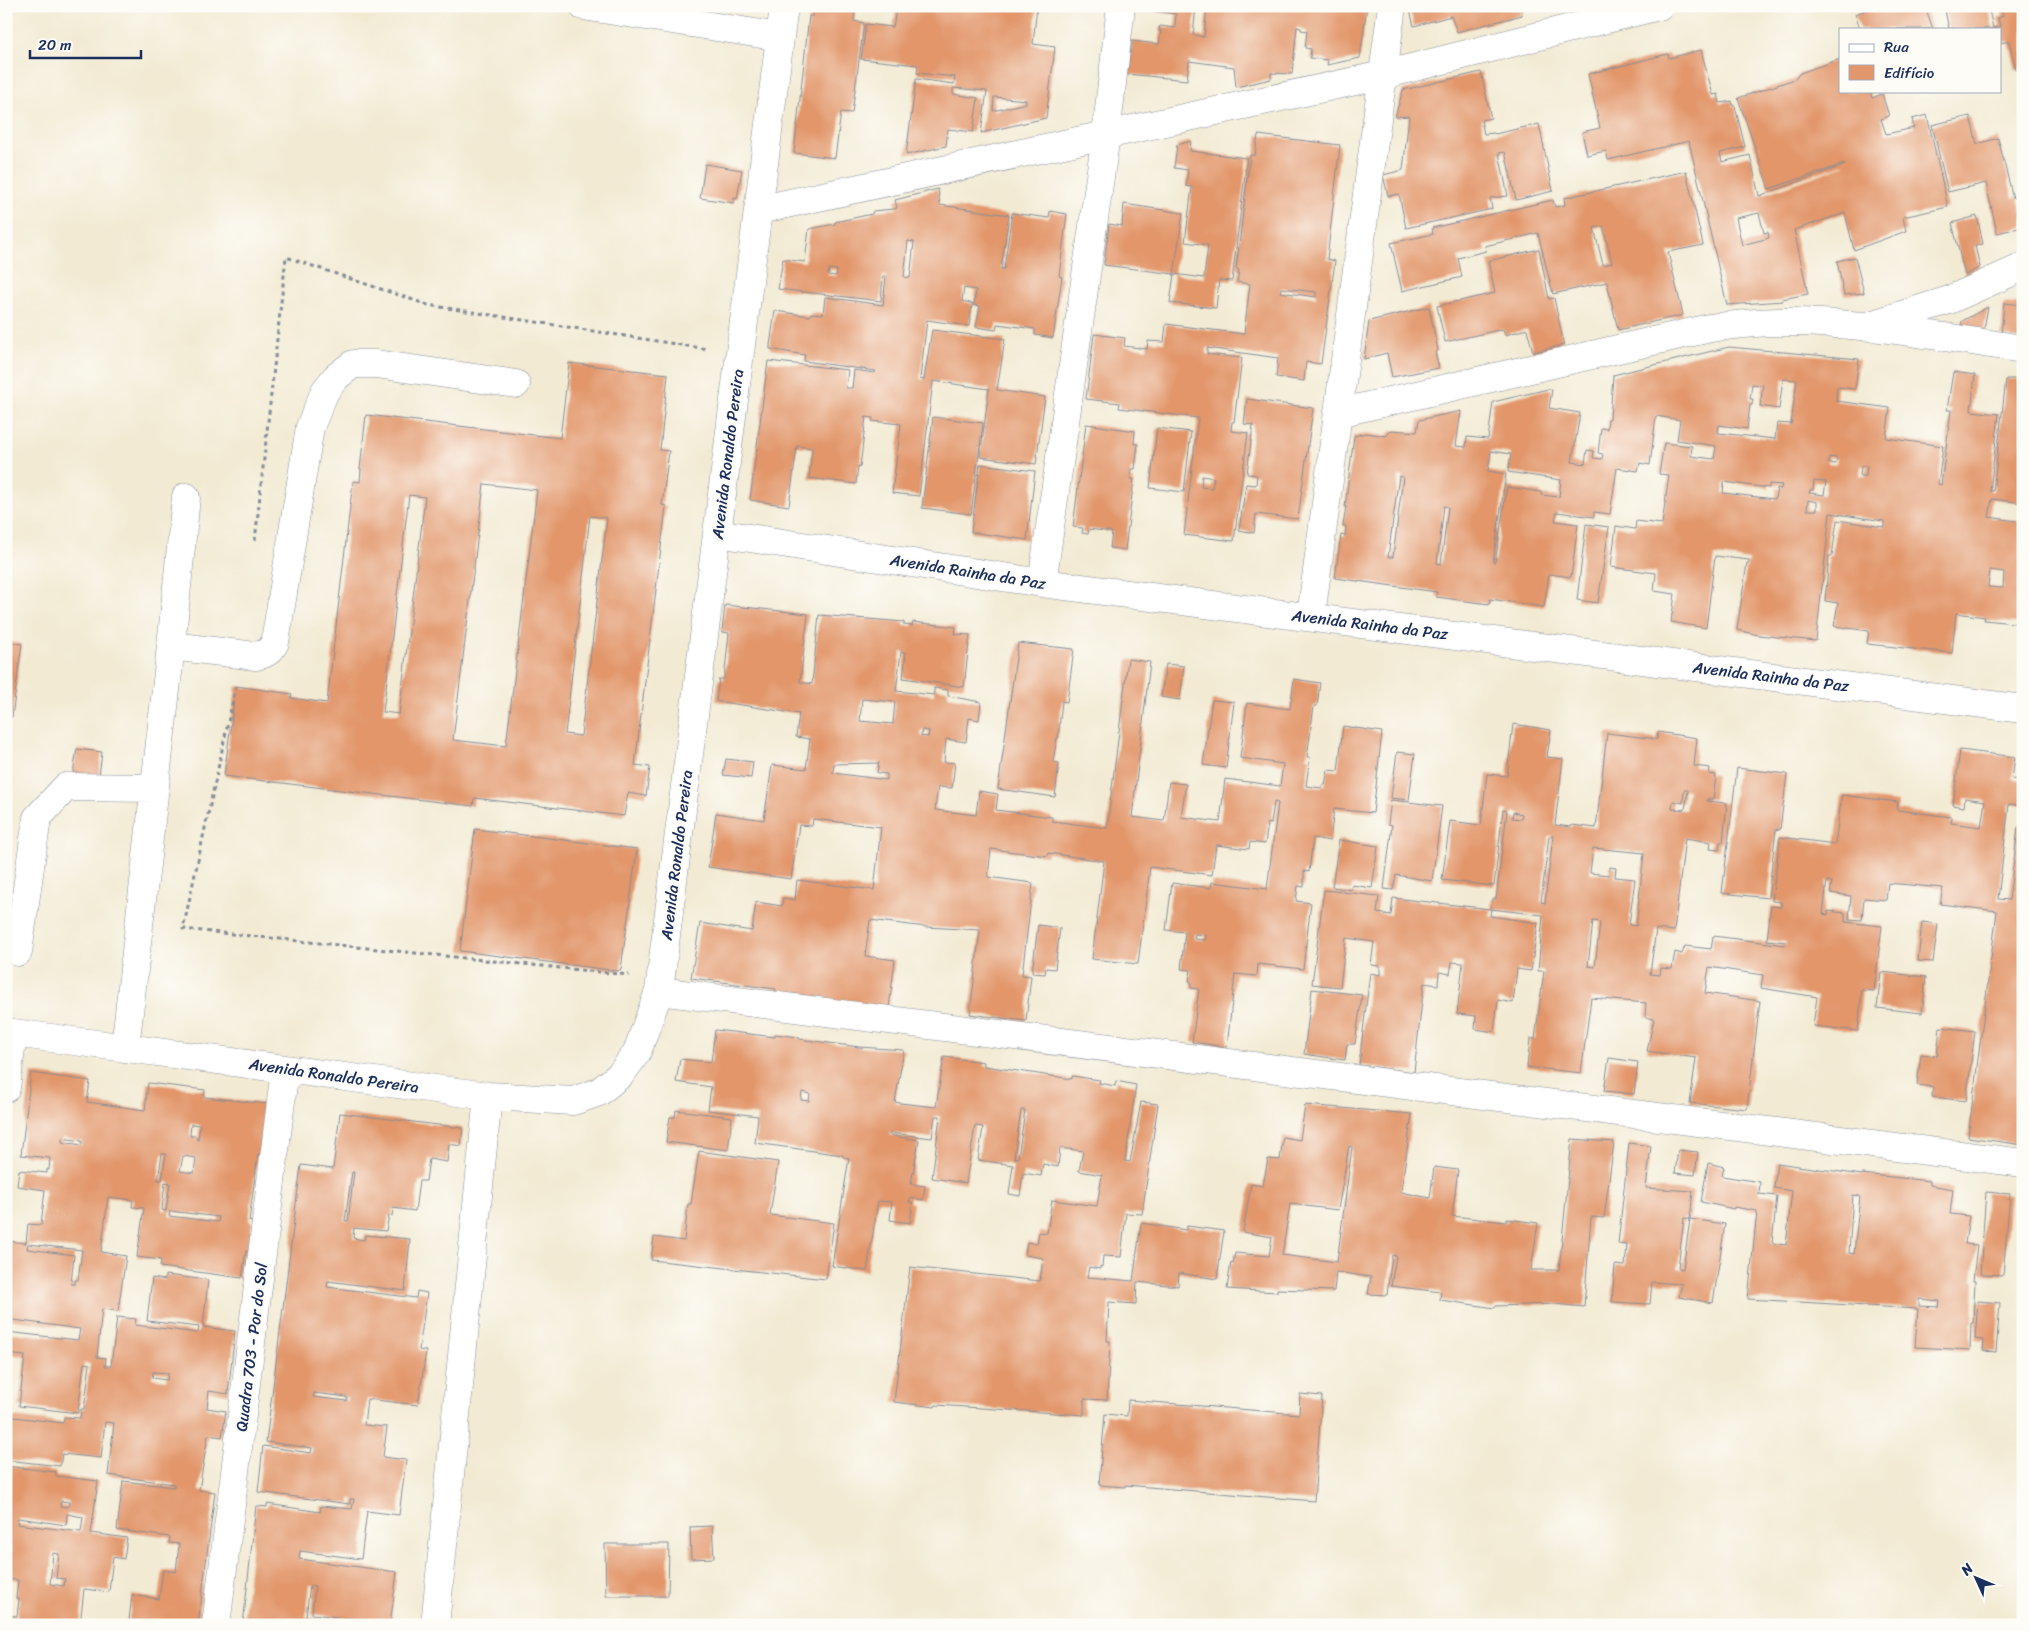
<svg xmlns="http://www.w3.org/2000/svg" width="2029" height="1631" font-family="Sriracha,sans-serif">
  <rect width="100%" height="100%" fill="#fdfcf7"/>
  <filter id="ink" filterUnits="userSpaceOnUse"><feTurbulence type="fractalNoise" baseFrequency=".02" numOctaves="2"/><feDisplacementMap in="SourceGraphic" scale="10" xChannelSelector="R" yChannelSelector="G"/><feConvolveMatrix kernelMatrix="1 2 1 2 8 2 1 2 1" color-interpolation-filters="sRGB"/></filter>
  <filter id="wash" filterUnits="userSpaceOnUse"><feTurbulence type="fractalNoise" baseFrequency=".0096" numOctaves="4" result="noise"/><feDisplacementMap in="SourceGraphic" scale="20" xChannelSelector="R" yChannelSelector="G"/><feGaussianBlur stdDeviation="1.12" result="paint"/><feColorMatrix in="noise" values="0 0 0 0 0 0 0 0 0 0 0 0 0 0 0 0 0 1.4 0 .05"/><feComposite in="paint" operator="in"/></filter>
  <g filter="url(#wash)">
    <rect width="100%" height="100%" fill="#f2ead3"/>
    <g id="blocks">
      <!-- building -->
      <path fill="#e2966b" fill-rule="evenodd" d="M814,6H856L854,21L864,23L852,113L841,112L835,158L794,153L809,16H813Z
        M874,6H1037L1033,44L1055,47L1046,118L981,133L987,91L953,88V94L978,98L973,132L948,129L946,146L906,155L916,79L954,84L955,77L917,73L918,65L861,59L866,24L893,27L896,10ZM994,97L1026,100V103L993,111Z
        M1137,6H1196L1193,35L1204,37L1207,6H1367L1360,58L1327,65L1328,60L1310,58L1311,49L1305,48L1307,31L1301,30V28L1297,27L1292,74L1271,73V79L1236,87L1234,67L1189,61L1187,80L1127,74L1132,41L1159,44L1161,31H1159L1160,26L1175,28L1176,14L1137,9Z
        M1409,6H1521L1522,15L1457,32L1451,16L1414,26Z
        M1877,6H1922L1924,10L1926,9L1933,29H1860L1855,14Z
        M1944,6H1988L1993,28L2000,26L1998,18L2003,16L2001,6H2023V68L2016,70L2009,41L2000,43V29H1949Z
        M1701,50L1713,95L1718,94L1720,103L1732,101L1733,106H1735L1745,147L1720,153L1722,162L1750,155L1759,196L1845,165L1844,164L1769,189L1738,98L1795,79L1800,73L1840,59V91H1870L1872,98L1882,94L1889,116L1881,119L1886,134L1914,128L1912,119L1927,115L1948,207L1903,217L1906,231L1854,250L1845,213L1794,230L1808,294L1782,299L1783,301L1727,305L1689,141L1608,160L1606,151L1587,155L1582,132L1600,128L1588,74L1668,54L1669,58ZM1759,213L1764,233L1768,232L1769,238L1742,245L1736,218Z
        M1481,72L1491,118L1481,120L1484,134L1494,133L1495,134L1539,124L1553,191L1516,200L1505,152L1499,153L1508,196L1490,198L1492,209L1406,228L1399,194L1388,196L1383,175L1403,170L1409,116L1395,117L1403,90Z
        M1970,116L1977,144L1998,138L2013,198L2018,197L2023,216V227L1997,233L1986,183L1948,192L1932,125Z
        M1258,135L1340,145L1327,259L1335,261L1321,364L1306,362L1304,381L1276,377L1278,358L1207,348V354L1242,358L1234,422H1232L1231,431L1248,433L1234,541L1184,535L1198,418L1119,408L1120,403L1086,399L1094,334L1125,338L1124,346L1147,349L1148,341L1164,342L1166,324L1244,334L1250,284L1237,282L1239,270L1236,269L1250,155H1255ZM1281,288L1316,292V297L1280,292ZM1202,476L1214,478L1212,488L1201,487Z
        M1191,141L1190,151L1247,158L1232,281L1219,280L1216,308L1170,303L1174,274L1104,265L1109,224L1122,226L1124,204L1183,213L1174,274L1204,278L1208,245L1185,242L1192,187L1186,186L1188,170L1174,168L1177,145Z
        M705,164L742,170L737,199L734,198V203L700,198Z
        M1686,171L1703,245L1668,252L1683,315L1618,330L1607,282L1553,294L1538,233L1485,246L1486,251L1458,258L1462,277L1402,291L1391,243L1433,234L1432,228L1553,200L1555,207L1565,205L1564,198ZM1603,226L1612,263L1603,265L1594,228Z
        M938,189L940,205L1009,215L1001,269H1004L1012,213L1049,218L1050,211L1067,214L1059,276L1062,277L1053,338L1035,335V329L997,324L996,330L976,327L980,306L972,305L969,326L927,320L920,379L924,380L932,330L1005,339L997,390L1045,397L1036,464L980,457L989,389L933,381L919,496L892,493L901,424L872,421L873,418L866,417L860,467L858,466L856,484L809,478L812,448L797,446L789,506L750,500L768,361L848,370L846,388H852L854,370L875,373L876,371L804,361L805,355L770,349V345L775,311L810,316L811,313L823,314L825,297L883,305L886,276H883L881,301L778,289L783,259L805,262L809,229L835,224V222L872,214L873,211L894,209L897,208L895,200ZM908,241L914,242L910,278L904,277ZM829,269L837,270L836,276L828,275ZM964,288L976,290L974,304L962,301Z
        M1977,216L1983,244L1975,246L1980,267L1965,275L1952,223Z
        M1539,249L1549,299L1554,298L1564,345L1533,352L1527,329L1505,335L1503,329L1445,342L1437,306L1495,293L1488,261Z
        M1855,257L1864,293L1844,295L1837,261Z
        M2004,303L2023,305V339L2001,336Z
        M1429,307L1438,351L1435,352L1439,368L1392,377L1387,353L1364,359L1369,321Z
        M1988,307L1983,334L1960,331L1962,321Z
        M1729,347L1859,359L1855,389L1837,387L1836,401L1890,408L1886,438L1943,446L1938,484L1941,485L1951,410H1947L1953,372L1975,375L1971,411L1999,414L1990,491H1993L2006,379H2023V503L1992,499L1989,517L2023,522V574L2021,591H2023V624L1984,620L1985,617L1956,613L1952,653L1867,644L1869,631L1834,626L1838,603L1825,601L1829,556H1832L1837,520L1884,527V521L1830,513L1816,641L1758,635L1737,630L1747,563H1749V560L1715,556L1706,628L1671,622L1675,594L1654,591L1656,573L1611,567L1616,526L1635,529L1636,521L1662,524L1669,475L1659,474L1664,443L1692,446L1691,456L1714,459L1716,446L1677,440L1680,420L1656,416L1650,465L1640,463L1638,471L1617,468L1610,514L1594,512V517L1557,512L1555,521L1578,524L1571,577L1549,574L1544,607L1490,599L1489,604L1436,597L1437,592L1335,578L1341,535L1345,536L1346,526H1343L1346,507H1345L1354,436L1366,433L1386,436L1392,430L1417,432L1419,420L1461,411L1456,446L1466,447L1467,437L1488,439L1493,402L1548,389L1552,390L1549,408L1580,413L1572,462L1585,464L1587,450L1594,451L1593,458L1602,459L1603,454L1598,453L1601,428L1607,429L1608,419H1610L1613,375ZM1783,379L1797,380L1791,424L1777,423L1775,439L1718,433L1719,425L1747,429L1750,405H1752L1753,399H1750L1752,384L1763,385L1760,406L1779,409ZM1491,451L1511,454L1508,472L1561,480L1559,497L1541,495V492L1507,487L1495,562H1493L1506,474L1488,471ZM1829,457L1837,458L1836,464L1828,463ZM1861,466H1867L1866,476H1860ZM1399,476L1403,477L1393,557H1388ZM1814,481L1826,482L1824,495L1809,493L1810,490H1813ZM1724,482L1769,488V484L1782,485L1781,489L1777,488L1775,499L1723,493ZM1808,500L1817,502V510H1807ZM1444,506L1448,507L1441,564L1437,563ZM1990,570L2004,572L2003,588L1988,587Z
        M569,363L668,374L660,450L669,451L662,505L666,506L635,765L650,767L646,796L628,793L624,816L474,798L473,806L224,776L236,686L292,694L291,698L327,703L353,481L360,482L361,469H360L366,415L560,438ZM484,484L537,490L506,746L453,740ZM409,495L425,497L399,714L383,712ZM590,516L607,518L581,736L565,734Z
        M1247,399L1313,408L1298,519L1256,514L1254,533L1239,530L1246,484L1256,485L1257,475L1247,474L1253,425L1244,424Z
        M933,417L983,423L971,514L922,508Z
        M1086,424L1135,431L1134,444H1138L1135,469H1131L1130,479H1134L1125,550L1110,548L1112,532L1089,529L1088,534L1082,533L1083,528L1073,527Z
        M1157,428L1191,432L1184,492L1150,488Z
        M980,464L1035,471L1027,540L971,532Z
        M1586,524L1609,527L1598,603L1577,600Z
        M725,605L808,614L800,682L812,684L819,615L904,622V625L912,626L913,622L956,627L955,634L970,635L964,687L903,678L906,653L901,652L896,691L934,695V688L948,690V696L981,702L979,720L969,718L966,742L946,739L944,762L955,763L952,788L938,787L935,810L976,815L979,791L998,794L996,810L1052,817V821L1107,828L1128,659L1150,662L1132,817L1164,821L1169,782L1186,784L1181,817L1220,822L1225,779L1280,786L1283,764L1240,758L1247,703L1290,709L1294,679L1320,683L1317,706H1314L1307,757H1310L1306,786L1322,788V785H1325L1328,770L1338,771L1343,726L1382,732L1373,813L1334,809L1330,841L1313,838L1309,872L1304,871V887L1298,886L1296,901L1311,903L1303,969L1258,964L1257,976L1235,974L1227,1047L1192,1042L1199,989L1191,988V982L1189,981L1191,970L1181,969L1185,932L1166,930L1172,883L1211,888L1212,882L1267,889L1278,803L1274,802L1271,824L1268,823L1265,844L1250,842L1249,849L1216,845L1212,875L1150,867L1138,964L1092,959L1104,861L1048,853L1047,856L991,849L988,877L1033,883L1022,975L1031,976L1026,1021L970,1014L980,930L926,927L870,920L865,956L895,960L889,1008L810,998V996L794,994V996L775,993L776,989L691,978L700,923L752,931L756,902L782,906L783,898L795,900L797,880L874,890L881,827L813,819L812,826L799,825L791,879L708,867L716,813L764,820L772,765L806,769L810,739L796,737L799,714L716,701L719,679H724L729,633L722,632ZM862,699L895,702L893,724L860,721ZM922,730L929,731L928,737L921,736ZM879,763L877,773L887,774V780L833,773L834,764ZM1195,934L1206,935L1205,940L1194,939Z
        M6,637L10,638V642L22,644L12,717L6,716Z
        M1018,643L1074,649L1067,702L1062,701L1058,738H1057L1053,762L1059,763L1055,797L998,789Z
        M1166,664L1184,666L1180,700L1161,697Z
        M1212,700L1234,702L1226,768L1203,765Z
        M1513,724L1551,730L1547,757L1563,759L1555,825L1571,827L1572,825L1596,828L1607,733L1657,739L1658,732L1697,738L1694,766L1710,768L1709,774L1716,775L1713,799H1707V801L1727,803L1723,842H1720L1719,850L1710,849L1711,842L1685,838L1674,931L1656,929L1650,974L1660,975L1661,968L1672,969L1675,952L1682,954L1685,946L1711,949L1713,936L1785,945L1786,942L1767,940L1771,906L1781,907V902L1772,901L1780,837L1835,844L1842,795L1898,802L1897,810L1952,817L1951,823L1981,827L1985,801L1965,798L1964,807L1953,805L1960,750L2015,757L2012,779L2023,780V806L2009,804L1998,899L2009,900L2018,827H2023V1145L1968,1137L1997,911L1940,904L1943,888L1888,883L1886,900L1864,898L1862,920L1849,919L1851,896L1830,893L1832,882L1827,881L1823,914L1828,915V911L1845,913V922L1882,926L1874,991L1862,990L1858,1031L1813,1026L1817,997L1761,988L1763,975L1709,967L1705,993L1760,1001L1747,1109L1690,1103L1696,1058L1647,1051L1654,1019L1645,1017L1646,1003L1591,998L1581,1073L1527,1067L1530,1039H1535L1544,971H1538L1543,915L1491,909L1492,899H1496L1507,811L1503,810L1494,886L1442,880L1450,821L1481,825L1487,774L1507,776ZM1684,790H1688L1685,810L1672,809L1673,801L1683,803ZM1513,812L1522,814L1521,819L1512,818ZM1549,836H1553L1545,903L1541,902ZM1593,848L1644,853L1636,926L1629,925L1635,879L1615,877L1616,868L1610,867L1609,875L1590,873ZM1593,921L1600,922L1595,967L1588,966Z
        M77,749L102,752L99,777L73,773Z
        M1397,752L1415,754L1409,800L1391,798Z
        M726,759L753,762L751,778L723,775Z
        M1737,768L1787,774L1780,830L1776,829L1768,898L1722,893Z
        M1391,800L1442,806L1432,881L1396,875L1393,890L1384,889L1392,825L1388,824Z
        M475,829L637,849L621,969L618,971L460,951Z
        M1339,840L1378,846L1372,888L1352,885L1351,890L1332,887Z
        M1324,890L1379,896L1377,913L1391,915L1393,898L1491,909L1490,916L1538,923L1531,971L1517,969L1513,1003L1498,1000L1494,1032L1475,1029L1476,1016L1457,1014L1463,963L1452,962L1450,974L1439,972L1438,985L1424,983L1414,1072L1359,1065L1370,973L1380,975V966L1371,965L1374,942L1346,938L1340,987L1312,984Z
        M1922,922L1938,924L1933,962L1918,961Z
        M1038,925L1060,928L1055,969L1046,968L1045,974L1032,973Z
        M1881,972L1926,977L1922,1013L1877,1008Z
        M1312,989L1362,995L1355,1044H1347L1345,1060L1304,1054Z
        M1940,1027L1975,1031L1966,1101L1932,1097L1933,1087L1917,1085L1921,1054L1937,1056Z
        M715,1030L775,1037V1034L799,1037V1039L859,1047L904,1050L895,1102L900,1103L936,1107L944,1057L984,1062V1066L1072,1079V1076L1100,1080L1099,1083L1115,1086L1116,1081L1136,1085L1125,1161L1130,1162L1141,1102L1158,1104L1142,1214L1126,1213L1121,1257L1103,1256L1102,1267L1100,1266V1269L1089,1267L1087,1277L1133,1281L1141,1223L1186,1230L1187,1226L1224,1231L1217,1279L1179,1273L1178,1286L1137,1282L1136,1304L1109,1302L1107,1341H1110L1107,1400L1084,1399V1415L936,1405L935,1407L894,1402L910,1267L1040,1281L1043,1258L1025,1255L1027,1242L1037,1244L1039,1232L1047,1233L1052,1200L1097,1206L1102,1175L1079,1171L1083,1151L1060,1148L1058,1167L1043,1164L1041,1176L1023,1173L1020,1196L1009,1194L1013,1165L978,1160L983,1127L975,1126L966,1183L932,1178L940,1116H935L932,1138L890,1133L889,1135L919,1140L911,1184L925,1186L923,1200L910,1198L909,1202L913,1203L910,1223L890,1220L892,1202L878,1201L867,1271L832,1266L849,1158L843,1157V1155L755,1143L758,1116L708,1110L711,1087L676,1082L680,1059L711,1062ZM802,1092L810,1094L809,1101L801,1100ZM1021,1110H1025L1018,1158H1014Z
        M1609,1058L1638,1062L1634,1094L1604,1091Z
        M31,1073L90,1081L87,1102L145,1110L148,1083L205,1090L204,1097L269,1104L263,1155L258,1154L249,1221L252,1222L249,1251H246L242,1278L160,1267L161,1260L137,1257L144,1208L132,1207L133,1200L108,1197L101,1252L126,1256L118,1311L102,1309L97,1357L106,1358L105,1366H111L117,1317L136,1319L135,1325L198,1333L199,1327L147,1321L152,1278L165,1280V1275L208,1280L203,1327L235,1331L228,1394L209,1391L207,1408L226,1411L222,1437L208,1435L199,1490L215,1492L198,1625H135L136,1621L129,1620L132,1595L159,1599L163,1570L176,1572L179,1544L169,1543L170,1537L117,1530L123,1481L174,1487V1484L108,1475L114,1423L105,1422L101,1458L62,1454L60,1466L6,1460V1416L63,1423L64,1417L80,1418L81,1409H84L90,1364L84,1363L78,1413L19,1406L25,1356L6,1354V1332L78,1340L80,1329L6,1319V1255L8,1241L26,1243L28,1224L41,1225L45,1190L17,1186L19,1170L47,1173V1169L49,1170L50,1158L21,1155ZM191,1124L200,1125L198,1140L196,1139V1136H190ZM62,1138L82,1141V1145L62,1142ZM162,1154H166L162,1180H158ZM183,1156L196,1158L194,1173L180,1171ZM165,1182L170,1183L166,1211L162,1210ZM170,1211L219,1217L218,1222L169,1216ZM28,1244L82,1250L78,1280H75V1284H71L74,1255L27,1249ZM153,1372L168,1373L167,1380L152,1378Z
        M1305,1105L1412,1114L1401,1192L1430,1198L1434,1167L1458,1170L1452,1216L1506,1222L1507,1219L1538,1223L1531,1270H1559L1572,1139L1614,1142L1604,1218L1591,1217L1584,1307L1555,1304L1495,1306V1308L1440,1300L1441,1292L1391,1286L1396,1256L1392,1255L1387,1295L1368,1294L1371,1277L1336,1272L1334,1291L1277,1289V1292L1227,1289L1231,1262L1233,1263L1235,1253L1269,1256L1272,1237L1243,1232L1251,1184L1263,1186L1268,1159L1280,1160L1283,1137L1300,1140ZM1349,1146L1352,1147L1337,1262L1282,1255L1290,1204L1338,1210Z
        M676,1110L732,1117L728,1150L666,1142L670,1117H675Z
        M340,1113L463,1128L461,1146L449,1144L447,1162L429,1159L426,1181H419L415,1211L393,1208L392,1216L389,1215L386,1231L354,1228L353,1238L364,1240L365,1235L410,1239L405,1291L328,1281L327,1287L416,1298L417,1291L427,1293L419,1350L426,1351L418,1405L367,1399L364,1425L387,1427L383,1457L406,1460L399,1515L367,1511L361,1559L300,1551L299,1559L397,1572L390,1625H365L362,1624L363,1620L312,1614L315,1586L310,1585L306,1617L356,1625H243L256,1506L267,1507V1504L320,1512L321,1506L352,1509L354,1499H350V1504L258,1492L263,1446L311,1453L312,1448L266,1442L301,1165L333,1169ZM352,1172H354L348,1221H345ZM314,1393L347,1397V1401L313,1397Z
        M1629,1143L1651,1146L1646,1188L1693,1191L1690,1219L1684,1218L1678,1268L1683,1269L1690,1219L1725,1224L1713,1303L1679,1297L1682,1284L1652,1282L1650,1304L1612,1302L1615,1265L1625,1266L1627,1245L1618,1244Z
        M1678,1150L1698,1152L1695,1175L1675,1173Z
        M699,1151L778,1162L770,1215L834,1223L826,1279L651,1260L654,1237L684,1241L688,1204H691Z
        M1708,1163L1724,1167L1722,1176L1760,1182L1759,1194L1777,1196L1772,1243L1786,1245L1792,1191L1774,1188L1777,1163L1862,1175V1174L1930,1181V1185L1953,1189L1950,1214L1969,1216L1965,1244L1977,1245L1973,1281H1975L1973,1323H1971L1970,1350L1915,1347L1918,1309L1748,1299L1757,1211L1734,1207V1209L1701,1202ZM1853,1195L1860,1196L1854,1254L1849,1253ZM1919,1299L1940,1301L1939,1307L1919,1306Z
        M1986,1192L2010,1194L2003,1275L1980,1274Z
        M1978,1301L2000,1303L1996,1352L1983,1351L1984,1340L1975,1339Z
        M1300,1394L1322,1396L1314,1501L1125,1485V1487L1099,1485L1105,1414L1127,1416L1128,1400L1299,1414Z
        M6,1466L56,1472V1476L98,1481L91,1533L127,1538L124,1559L113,1557L109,1592L84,1589L80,1625H6V1615L17,1616L19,1599L16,1598L18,1580L6,1579ZM61,1501L69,1502L68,1507L60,1506ZM67,1514L83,1517L81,1532L17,1524L18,1518L66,1525ZM53,1553L59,1554L56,1578L65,1579L64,1586L50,1584Z
        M712,1526L714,1558L691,1559L690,1527Z
        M605,1544H669L668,1596H606Z"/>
    </g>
  </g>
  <g filter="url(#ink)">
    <use href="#blocks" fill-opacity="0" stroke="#868c98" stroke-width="1"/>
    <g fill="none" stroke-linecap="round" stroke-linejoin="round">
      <defs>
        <path id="minor" d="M583,6L780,37
          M758,210L1383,75L1659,6
          M1873,324L1949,300L2023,267
          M1338,413L1710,328C1733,325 1756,322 1779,322C1860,321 1942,337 2023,349
          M717,533L1042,583L2023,709
          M1042,583L1106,135L1121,6
          M1311,616L1392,6
          M171,646L256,656C266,654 271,651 275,642L310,427L325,391L336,377L353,364H376L516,384
          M18,952L37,818L66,787L155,788
          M659,991L2023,1163
          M6,1032L488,1096L573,1101L599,1092L621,1074L637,1052L659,991L784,6
          M125,1048L171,646L186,497
          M6,1088L13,1033
          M216,1625L285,1069
          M435,1625L488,1096"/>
      </defs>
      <!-- minor casing -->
      <use href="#minor" stroke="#868c98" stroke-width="29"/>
      <!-- path -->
      <path stroke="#868c98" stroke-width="3" stroke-dasharray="4 4" stroke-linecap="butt" d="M255,541L286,257L428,305L707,349
        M236,686L183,929L629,975"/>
      <!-- minor -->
      <use href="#minor" stroke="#fff" stroke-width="28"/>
    </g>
  </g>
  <g text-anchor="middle" stroke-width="4" stroke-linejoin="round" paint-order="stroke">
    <!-- street labels -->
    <g font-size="16" fill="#1b2f5e" stroke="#fdfcf7">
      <text transform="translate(727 454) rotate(-83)" y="6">Avenida Ronaldo Pereira</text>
      <text transform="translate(968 571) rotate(9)" y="6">Avenida Rainha da Paz</text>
      <text transform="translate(1370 624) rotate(7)" y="6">Avenida Rainha da Paz</text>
      <text transform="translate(1771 676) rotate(7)" y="6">Avenida Rainha da Paz</text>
      <text transform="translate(676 855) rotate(-83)" y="6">Avenida Ronaldo Pereira</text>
      <text transform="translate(334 1075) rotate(8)" y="6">Avenida Ronaldo Pereira</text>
      <text transform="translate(251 1347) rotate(-83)" y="6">Quadra 703 - Por do Sol</text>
    </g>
  </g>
  <!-- margin -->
  <rect width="2029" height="1631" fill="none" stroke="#fdfcf7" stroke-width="25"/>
  <!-- legend -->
  <rect x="1839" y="28" width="162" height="65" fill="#fdfcf7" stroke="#a3aaba"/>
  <rect x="1849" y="44" width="25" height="8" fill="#ffffff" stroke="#a3aaba"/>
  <text x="1884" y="52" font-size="15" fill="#1b2f5e">Rua</text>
  <rect x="1849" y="65" width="25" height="15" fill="#e2966b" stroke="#a3aaba"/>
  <text x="1884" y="78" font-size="15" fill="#1b2f5e">Edifício</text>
  <!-- north arrow -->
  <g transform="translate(1976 1578) rotate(314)" stroke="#fdfcf7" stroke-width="4" paint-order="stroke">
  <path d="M0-4L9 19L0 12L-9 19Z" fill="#1b2f5e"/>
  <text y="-8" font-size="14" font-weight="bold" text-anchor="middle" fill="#1b2f5e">N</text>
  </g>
  <!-- scale -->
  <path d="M30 50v8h111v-8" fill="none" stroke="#1b2f5e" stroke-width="2.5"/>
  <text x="38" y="50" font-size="15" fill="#1b2f5e" stroke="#fdfcf7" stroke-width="4" paint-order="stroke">20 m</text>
</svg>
